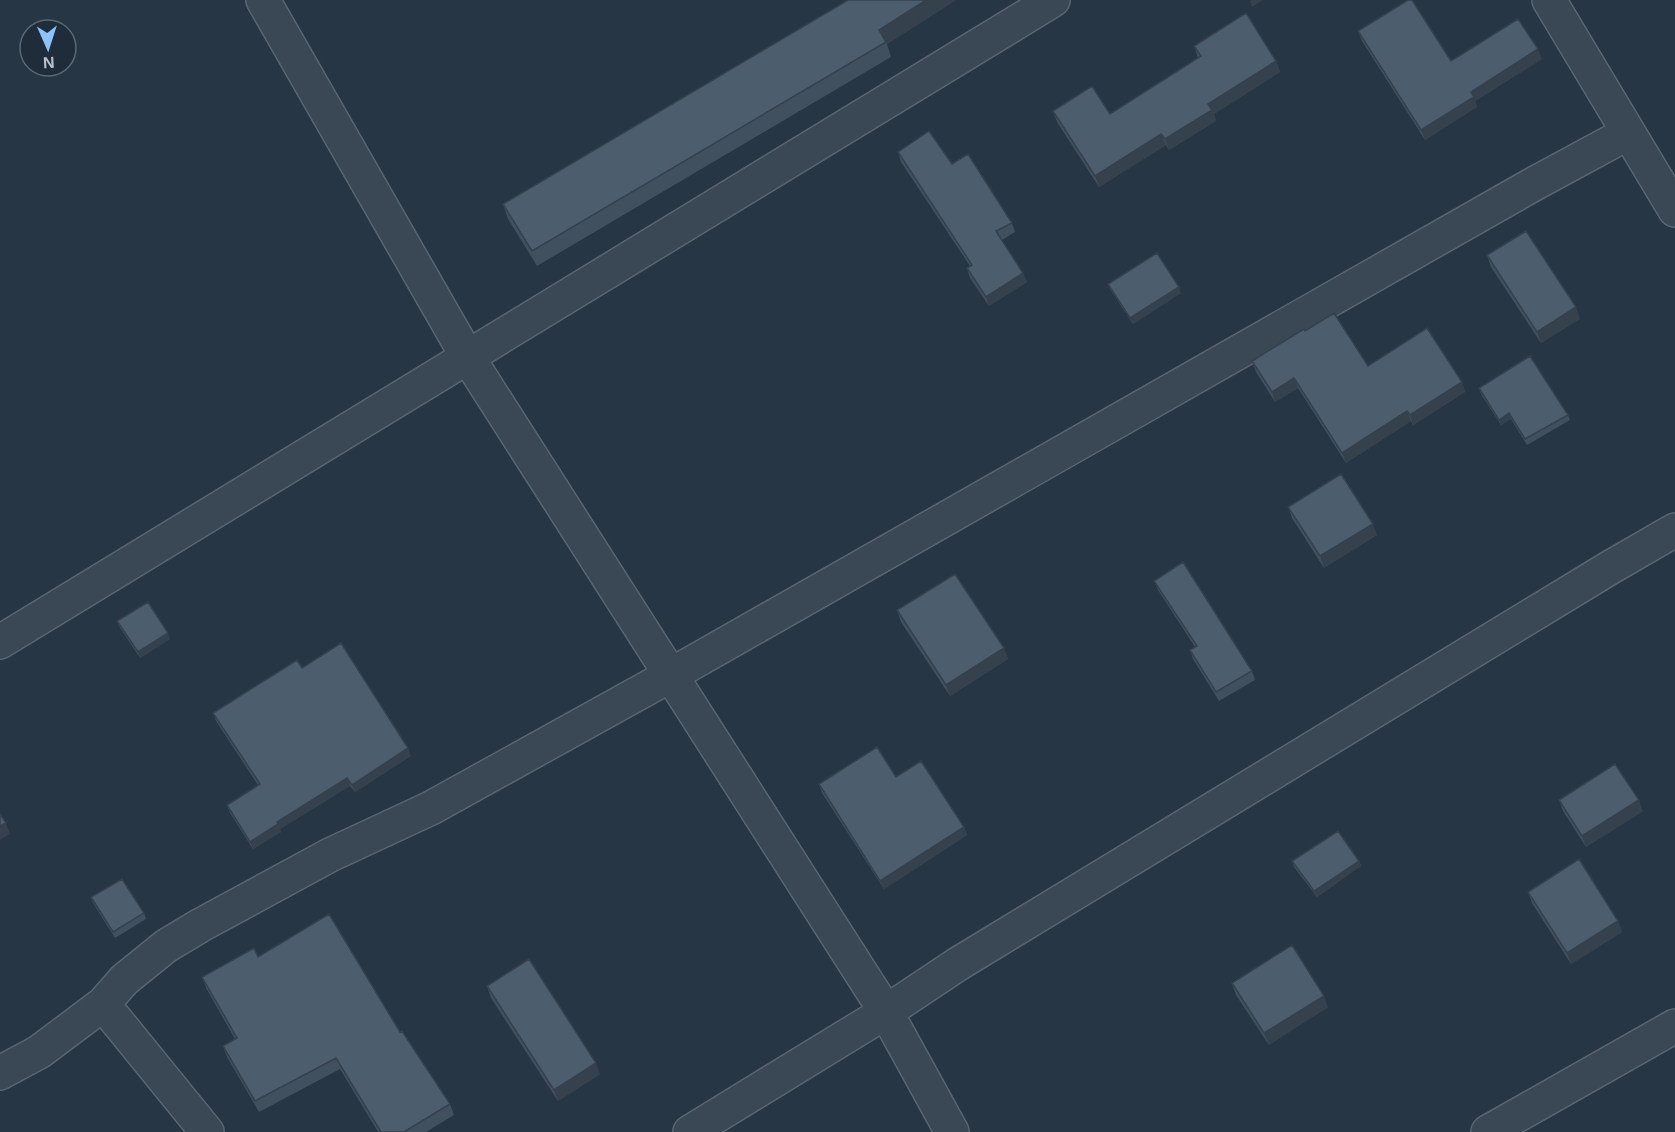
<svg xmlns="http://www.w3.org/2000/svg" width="1675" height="1132" font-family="Helvetica,sans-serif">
  <rect width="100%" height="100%" fill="#263644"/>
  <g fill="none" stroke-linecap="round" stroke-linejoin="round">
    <defs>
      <path id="street" d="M263,0L467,356L886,1012L952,1132
        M1549,0L1675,210
        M0,642L1053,0
        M103,1004L207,1132
        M0,1073L39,1052L103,1004L124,980L166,946L201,925L330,855L431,808L671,675L1532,185L1628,133
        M690,1132L886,1012L958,964L1611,567L1675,530
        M1488,1132L1675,1026"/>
    </defs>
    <!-- street casing -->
    <use href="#street" stroke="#596571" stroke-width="36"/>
    <!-- street -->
    <use href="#street" stroke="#3a4754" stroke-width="33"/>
  </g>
  <!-- wall -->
  <path fill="#41505f" d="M956,0L887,44L891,57L537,266L508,219L503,204Z
    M1358,31L1451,61L1542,59L1475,101L1477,107L1425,140L1362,41Z
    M1194,46L1276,61L1280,72L1214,114L1216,121L1169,150L1166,145L1099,187L1057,122L1053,111L1110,114L1198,58Z
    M898,152L952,164L1012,223L1015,232L1002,240L1023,273L1027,282L989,306L970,278L967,268L970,266L901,162Z
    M1487,255L1580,319L1541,343L1491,267Z
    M1108,284L1181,293L1133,324L1110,289Z
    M1305,331L1368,366L1462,382L1465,392L1413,425L1411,421L1346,463L1298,388L1275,402L1256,372L1252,361Z
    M1479,388L1568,415L1570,420L1527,445L1511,419L1501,425L1481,394Z
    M1288,507L1377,535L1324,568L1292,518Z
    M1154,581L1252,671L1255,680L1219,701L1193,659L1190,650L1195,647L1158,590Z
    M897,610L1004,648L1008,659L950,696L901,622Z
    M117,621L170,639L140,658L119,626Z
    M302,668L411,756L355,792L350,786L280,829L281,832L253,849L230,813L227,805L258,785L216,721L213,713Z
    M896,777L964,827L967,835L884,889L822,793L819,784Z
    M1559,800L1643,811L1586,847L1563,811Z
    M1292,861H1359L1361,866L1317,897L1294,867Z
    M1528,892L1618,921L1622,932L1571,964L1532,903Z
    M91,897L144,913L146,919L115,938L93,903Z
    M258,957L400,1032L450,1104L454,1115L426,1132H378L340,1069L259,1112L227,1057L223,1046L235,1039L206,988L202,977Z
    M1232,984L1328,1007L1269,1045L1236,995Z
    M487,986L600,1074L558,1101L491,998Z"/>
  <!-- shaded-wall -->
  <path fill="#35414d" d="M926,0H956L887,44L879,30Z
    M1252,0H1263L1252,7L1250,1Z
    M1538,49L1542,59L1475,101L1477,107L1425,140L1421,130L1471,92Z
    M1276,61L1280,72L1214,114L1216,121L1169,150L1165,139L1208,104Z
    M1161,134L1166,145L1099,187L1095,176Z
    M1023,273L1027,282L989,306L986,297Z
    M1179,287L1181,293L1133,324L1130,318Z
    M1576,307L1580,319L1541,343L1537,332Z
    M1294,378L1298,388L1275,402L1272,392Z
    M1462,382L1465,392L1413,425L1410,415Z
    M1407,411L1411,421L1346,463L1342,453Z
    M1509,413L1511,419L1501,425L1499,420Z
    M1373,524L1377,535L1324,568L1320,556Z
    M168,633L170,639L140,658L138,652Z
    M1004,648L1008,659L950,696L946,685Z
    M408,748L411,756L355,792L352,785Z
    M347,778L350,786L280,829L281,832L253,849L250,842L277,822Z
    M1639,800L1643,811L1586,847L1582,836Z
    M6,823L10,834L0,840V826Z
    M964,827L967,835L884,889L880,881Z
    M1359,861L1361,866L1317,897L1314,891Z
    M1618,921L1622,932L1571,964L1567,953Z
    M1324,996L1328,1007L1269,1045L1264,1033Z
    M596,1063L600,1074L558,1101L554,1090Z"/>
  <!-- building -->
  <path fill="#4c5d6e" stroke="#35414d" stroke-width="1.5" d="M848,0H926L879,30L886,42L532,251L503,204Z
    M1408,0H1412L1451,61L1518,19L1538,49L1471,92L1474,97L1421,130L1358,31Z
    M1246,13L1276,61L1208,104L1212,110L1165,139L1161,134L1095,176L1053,111L1092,86L1110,114L1201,56L1194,46Z
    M929,131L952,164L968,154L1012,223L996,231L1023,273L986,297L967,268L972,265L898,152Z
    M1526,231L1576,307L1537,332L1487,255Z
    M1157,253L1179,287L1130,318L1108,284Z
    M1334,313L1368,366L1427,328L1462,382L1410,415L1407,411L1342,453L1294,378L1272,392L1252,361L1304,329L1305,331Z
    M1530,356L1568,415L1525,439L1509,413L1499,420L1479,388Z
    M1341,474L1373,524L1320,556L1288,507Z
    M1183,562L1252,671L1216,692L1190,650L1197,646L1154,581Z
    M955,574L1004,648L946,685L897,610Z
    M148,602L168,633L138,652L117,621Z
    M341,643L408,748L352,785L347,778L277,822L278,824L250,842L227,805L260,784L213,713L297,660L302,668Z
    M877,747L896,777L921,761L964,827L880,881L819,784Z
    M1615,764L1639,800L1582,836L1559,800Z
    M0,814L6,823L0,826Z
    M1338,831L1359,861L1314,891L1292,861Z
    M1579,859L1618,921L1567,953L1528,892Z
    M122,879L144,913L113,932L91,897Z
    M329,914L400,1032L402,1031L450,1104L404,1132H381L336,1058L255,1101L223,1046L237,1038L202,977L254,948L258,957Z
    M1292,945L1324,996L1264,1033L1232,983Z
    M529,959L596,1063L554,1090L487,986Z"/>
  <!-- north arrow -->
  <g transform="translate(48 48) rotate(177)"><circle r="28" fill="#1f2c39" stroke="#5c6874" stroke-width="1.5"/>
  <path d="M0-4.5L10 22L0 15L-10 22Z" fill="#8dc3fd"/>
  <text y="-9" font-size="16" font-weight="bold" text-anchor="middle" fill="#b8c2cd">N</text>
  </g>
</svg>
